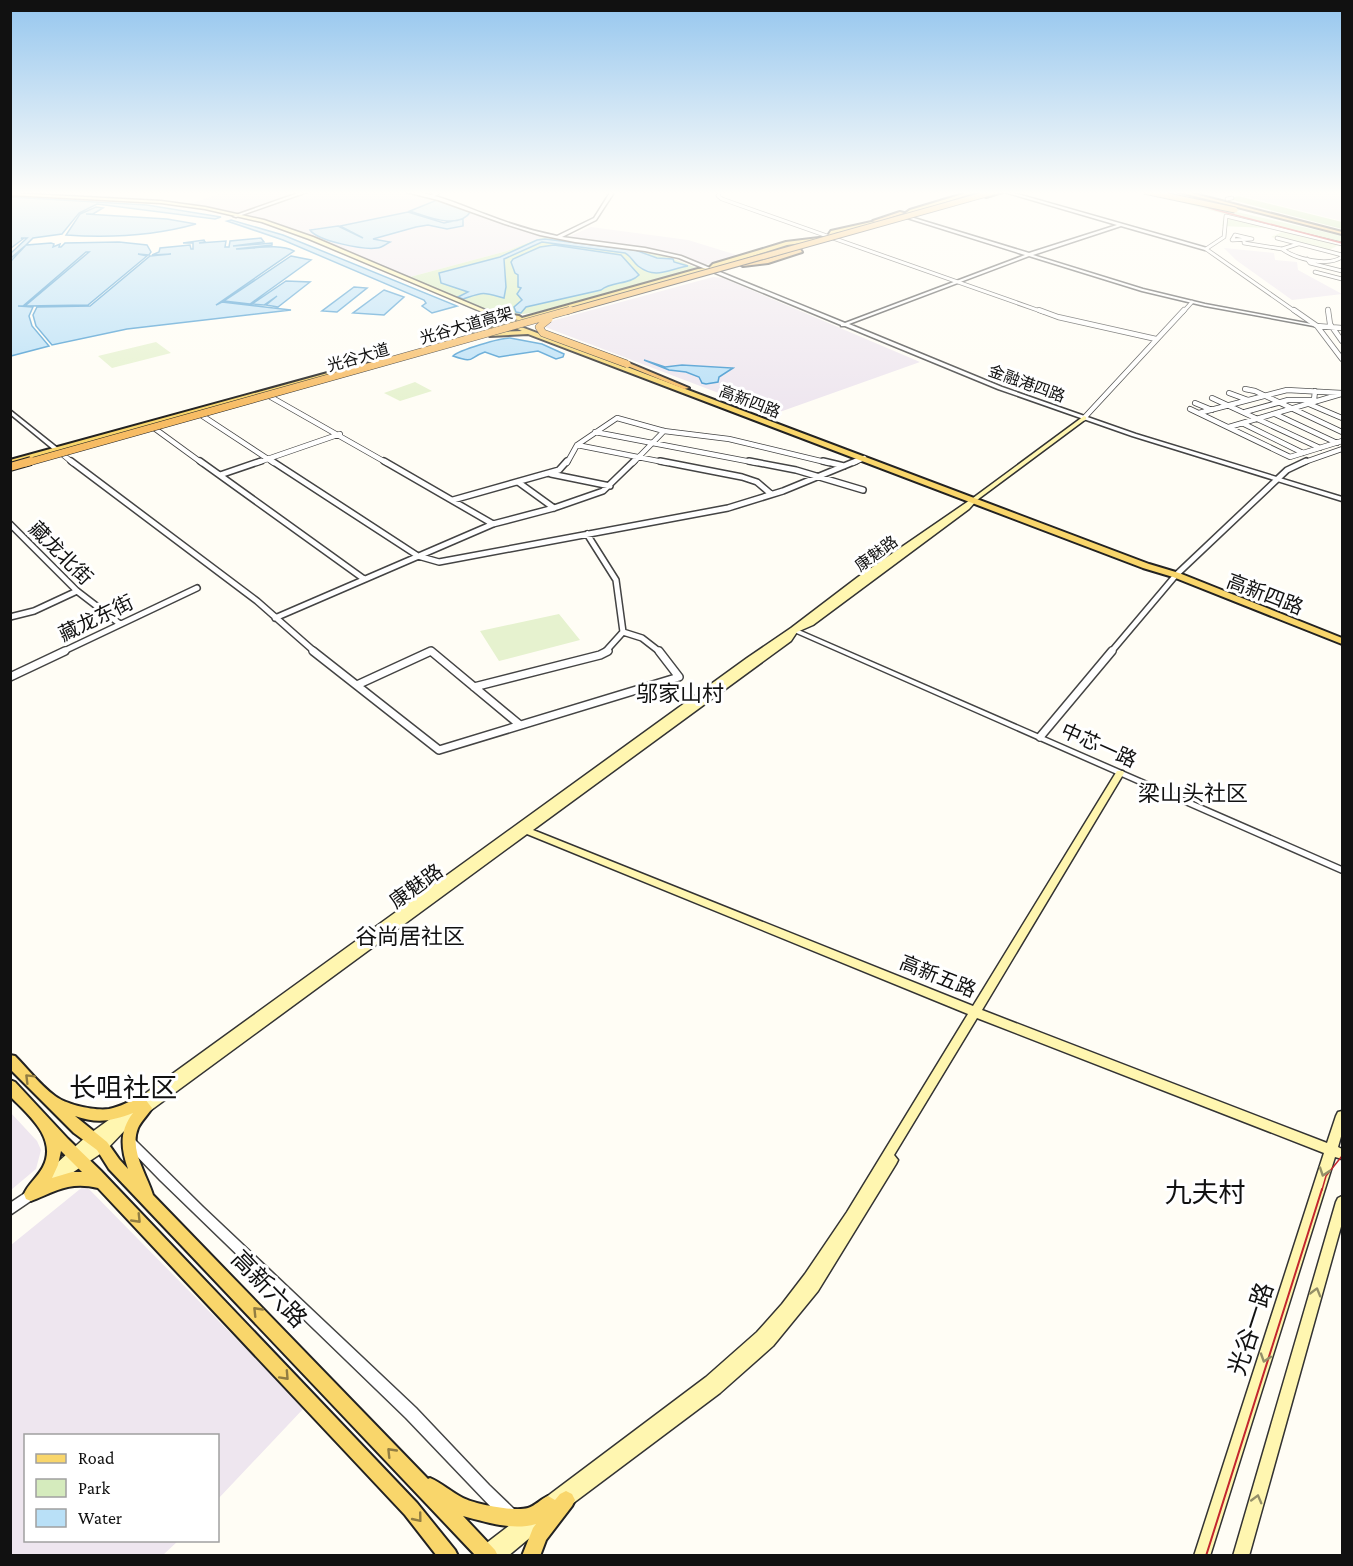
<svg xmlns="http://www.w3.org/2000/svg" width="1353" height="1566" font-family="'Crimson Pro','Noto Sans SC',serif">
  <rect width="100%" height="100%" fill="#fffdf5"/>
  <!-- industrial -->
  <path fill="#eee6ef" d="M227,191H435L425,196L544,237L563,239L591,227L688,240L740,256L697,267L661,254L543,237L507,251L410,277L282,225L249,216L189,204Z
    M1224,191H1342V221Z
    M1224,248L1274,253L1275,260L1297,262L1298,270L1342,294L1292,300L1236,260Z
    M713,277L723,278L920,362L774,414L545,327V323L555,320Z
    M11,1113L37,1141L41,1150L36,1169L11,1190Z
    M85,1185L304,1408L218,1499V1436H26V1540L178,1541L163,1555L11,1556V1245Z"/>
  <!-- green -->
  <path fill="#d5ebbd" d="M1201,200L1240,210L1237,212L1342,236V244L1291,229L1222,226L1224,214L1187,204Z
    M543,237L661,254L697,268L537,312C494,322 450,294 410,277L507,251Z"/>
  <!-- forest -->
  <path fill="#b9dc9c" d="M1238,196L1342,222V229L1229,199Z"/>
  <!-- pitch -->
  <path fill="#e6f2cf" d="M1284,231L1339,245L1327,251L1271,237Z
    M156,342L171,353L112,368L98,356Z
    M415,382L432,391L400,401L384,393Z
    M559,614L580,640L499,661L480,631Z"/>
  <!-- water -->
  <path fill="#b9e0f7" stroke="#3f96cf" stroke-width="1.5" d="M11,197L147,205L221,217L215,219L97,204L79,213L62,234L33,238L26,245L51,243L54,244L53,247L60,244L59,247H61L65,243L119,242L147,245L151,252L149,255L138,254L147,256L88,305L25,306L89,252H86L23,306H18L33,307L29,316L32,326L49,346L11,356V261L26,245L11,258V253L27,238H21L23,239L11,248Z
    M437,200L471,211C459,231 426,216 410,211Z
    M96,207L103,208L93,214H86L167,219L196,224C153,236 109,238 66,235L80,214Z
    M408,212L444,223L463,219V226L447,229L428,225L416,227L373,239L390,242C386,244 382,248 377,248C364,250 317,241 310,230L338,226L363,238L340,226Z
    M231,220L283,235L457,306L432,313L422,306L426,303L424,300L283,240L227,221Z
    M261,238L264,242L233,246L272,243V245L236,249C253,249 279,243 294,251L216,305L222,302L291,310L127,329L52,345L36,326L33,315L37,307L90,306L150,256L171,254L152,255L159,252L160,248L190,245L191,249H193V243H183L204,240L205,242L199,243L226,241L225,247H229L230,241Z
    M545,239L635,250L657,258L673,259L674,262L688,266C669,269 656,280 638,266C633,262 631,256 625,253L542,242L504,259L506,287L504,298C481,292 485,292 463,299L458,297L468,292L441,283L439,273L500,257L537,240Z
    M554,245L621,255L639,275C629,285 612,281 601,290L526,307L521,313L516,312L514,307L522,300L517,294L521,288L518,287V275L515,273L511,262L513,259L540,247Z
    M291,256L311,260L250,304L224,301Z
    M286,281L310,282L278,307L266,305L277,296L264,305L252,304Z
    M354,287L367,288L337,312L322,311Z
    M384,290L404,297L384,315L353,313Z
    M510,338L542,344L564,354L563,357L556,359L538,351L499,357L485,352C467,358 476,364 453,356C459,350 500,338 510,338Z
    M644,360L665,367L682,365L733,368L719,377L718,382L706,384L702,383L699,377L686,372L669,370Z"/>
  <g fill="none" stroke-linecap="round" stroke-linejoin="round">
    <defs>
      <path id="minor-far3" d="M720,191L718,196L722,199L1043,312
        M432,196L441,191
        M1227,199L1232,198
        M1235,235L1252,239L1232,240Z
        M1277,238L1342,255
        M1244,241V243L1282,249L1298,244
        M1206,249L1224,237L1226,216L1342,244
        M1206,249L1296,312
        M1282,249C1296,259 1327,267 1342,257
        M1307,259L1310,263L1342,271
        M1315,272L1342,279
        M1328,309V312
        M1183,312L1192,302"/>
      <path id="minor-far2" d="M1039,310L1058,317L1156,339
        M1294,310L1317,326L1342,328
        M1328,310L1330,324L1342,341
        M1317,326L1342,359
        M1245,389L1255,391L1342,432
        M1229,393L1248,400
        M269,396L387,463
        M1212,398L1320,448
        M1195,403L1212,410
        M1309,404L1342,418
        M1190,409L1290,457L1342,441
        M1245,412L1288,400H1314L1315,391
        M1199,413L1287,390L1342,393
        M1275,414L1337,443
        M201,415L274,463
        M1084,418L1184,310
        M1244,424L1303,453
        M1229,427L1341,394
        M154,428L202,463
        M595,432L757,463
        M577,445L668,463
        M62,454L73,463
        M256,463L340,434
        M567,463L577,445L617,418L664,431L729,439L829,463
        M633,463L664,431
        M853,463L864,458
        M1302,463L1342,449"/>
      <path id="minor-far1" d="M71,461L257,601L315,652
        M200,461L364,579
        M272,461L418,556L439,562L728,508L783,491L856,461
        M384,461L493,524
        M660,461L742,477L757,482L771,494
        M749,461L796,470L863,490
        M823,461L844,466
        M551,474L610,486
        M220,475L261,461
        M518,482L554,508
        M453,500L559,470L567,461
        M10,524L77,591L120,624
        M587,534L616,580L623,632L605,652
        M10,617L34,611L77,591
        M275,618L493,524L554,508L603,491L634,461
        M623,632L642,638L660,652
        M62,652L197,588
        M428,652H432
        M1111,652L1176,575L1287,470L1306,461"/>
      <path id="minor" d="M313,651L439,750L679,677L659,651
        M10,677L65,651
        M357,685L431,651L520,725
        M474,687L600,655L608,651
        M1040,737L1112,651"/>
      <path id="tertiary" d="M304,191H310L236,217L233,216Z
        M402,191C431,191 460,205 487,215C510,224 533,231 557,236L594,218L611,191H615L596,220L562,237L645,248L681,256L845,323L1025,255L904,217V215L1029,253L1117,225L1001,191H1007L1207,248V250H1205L1121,226L1033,255L1143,289L1205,304L1317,325H1319V327L1205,306L1142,291L1029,256L849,324L1002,387L1136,434L1342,497V501L1132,436L998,389L845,326H841V325L679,258L645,251L575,242L540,235L505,224L438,200Z
        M10,410L64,453V455H60L10,414Z
        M794,628L1342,867V873L792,631L790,630Z
        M130,1137L134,1139L203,1207L416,1408L489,1485L514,1509L516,1514L514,1519L509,1521L504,1519L491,1507L406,1418L160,1180L126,1145L124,1142L126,1139Z
        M31,1189L35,1190L37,1194L35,1198L10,1215V1203Z"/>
      <path id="secondary" d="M10,193L161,201L205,207L264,220L313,237L523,326L518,327L309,239L262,222L205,209L161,203L10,195Z
        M1084,416L1086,417V419L977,500L969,509L813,625L797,632L791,641L533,830L973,1006L1117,771H1123L1124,773L982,1010L1327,1143L1336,1116L1338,1112L1342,1111V1133L1338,1147L1342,1149V1159L1335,1157L1210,1556H1194L1324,1153L977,1018L894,1155L898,1160L896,1164L818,1291L773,1346L720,1393L568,1507L563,1510L557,1507L551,1512L553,1516L550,1521L508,1556H478L477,1553L480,1548L523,1515L528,1512L534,1515L540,1510L538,1506L541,1501L706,1377L757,1332L782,1304L805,1274L847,1212L968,1014L527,834L128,1127L106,1150L35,1198L31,1200L27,1198L25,1194L27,1190L88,1135L747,658L791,628L858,577L973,498Z
        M1342,1196V1223L1249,1556H1233L1336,1202L1338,1198Z"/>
      <path id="primary" d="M973,191H980L914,212L907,217L835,233L830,239L787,245L715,268H721V270L700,272L475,335L470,334L518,320L486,313V311L519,316L522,318L698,269L709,268L713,264L786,242L827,237L831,231L903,215L910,210Z
        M999,191H1006L986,197L984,196Z
        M516,325L1149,564L1179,573L1342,638V644L1173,577L1143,568L528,334L490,336L487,334L490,332L522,331L513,327Z
        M364,363L369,364L10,464V460Z
        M10,1055L15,1056C28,1069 40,1085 55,1096C67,1105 95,1111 109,1109C120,1107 130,1101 140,1097L145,1099L152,1108C148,1115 141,1121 138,1128C129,1150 147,1175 153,1195L428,1479L430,1478C442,1483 451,1492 463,1498C475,1504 514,1512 528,1508C535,1506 541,1499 548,1496L555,1500L560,1494L566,1491L572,1494L575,1500L572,1506L546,1540L540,1556H522L533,1528L536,1524C512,1531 486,1522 463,1516L495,1550L498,1556H476L109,1169L97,1150L74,1133L10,1069ZM133,1113C119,1131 121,1149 128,1169L119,1159L107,1142L75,1116C97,1124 112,1121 133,1113Z
        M10,1080L15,1082L68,1139L101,1171L417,1503L455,1550L458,1556H437L405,1515L98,1188C70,1181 56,1191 31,1201L26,1199L24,1194C28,1184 38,1177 43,1167C58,1138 28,1115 10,1096ZM61,1151L82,1172H72L52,1178L58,1165Z"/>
      <path id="trunk" d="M1175,191H1183L1342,232V234Z
        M900,212L904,213L877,222L873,221Z
        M800,249L802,252L768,263L743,266L740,264L767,259Z
        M625,363H629L689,388L684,389L625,365Z"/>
    </defs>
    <!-- minor-far3 casing -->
    <use href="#minor-far3" stroke="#444" stroke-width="4.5"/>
    <!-- minor-far2 casing -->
    <use href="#minor-far2" stroke="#444" stroke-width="6"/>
    <!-- minor-far1 casing -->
    <use href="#minor-far1" stroke="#444" stroke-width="8"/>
    <!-- minor casing -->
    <use href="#minor" stroke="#444" stroke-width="10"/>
    <!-- tertiary casing -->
    <use href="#tertiary" stroke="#444" stroke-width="3"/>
    <!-- secondary casing -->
    <use href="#secondary" stroke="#333" stroke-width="3"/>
    <!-- primary casing -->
    <use href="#primary" stroke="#222" stroke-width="4"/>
    <!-- trunk casing -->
    <use href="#trunk" stroke="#222" stroke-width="4"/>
    <!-- minor-far3 -->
    <use href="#minor-far3" stroke="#fff" stroke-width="3"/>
    <!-- minor-far2 -->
    <use href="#minor-far2" stroke="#fff" stroke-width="4.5"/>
    <!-- minor-far1 -->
    <use href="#minor-far1" stroke="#fff" stroke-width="5"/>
    <!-- minor -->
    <use href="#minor" stroke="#fff" stroke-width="7"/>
    <!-- tertiary -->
    <use href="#tertiary" fill="#fff" fill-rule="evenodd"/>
    <!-- secondary -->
    <use href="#secondary" fill="#fff6b0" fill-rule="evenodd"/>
    <!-- primary -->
    <use href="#primary" fill="#f9d66b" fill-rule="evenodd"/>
    <!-- trunk -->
    <use href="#trunk" fill="#f7bc64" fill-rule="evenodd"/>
    <!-- tram-far1 -->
    <path stroke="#c4262e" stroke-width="1.5" d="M1157,191L1216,210L1342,243
      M1322,1190L1326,1176L1342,1156"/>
    <!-- tram -->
    <path stroke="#c4262e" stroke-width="2" d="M1206,1556L1322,1189"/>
    <defs>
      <path id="trunk-bridge-far2" d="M1144,191L1235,210
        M565,312L997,191"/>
      <path id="trunk-bridge-far1" d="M549,319L539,327L543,333L627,364
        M26,463L570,310"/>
      <path id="trunk-bridge" d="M10,467L31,461"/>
    </defs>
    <!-- trunk-bridge-far2 casing -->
    <use href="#trunk-bridge-far2" stroke="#222" stroke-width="7" stroke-linecap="butt"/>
    <!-- trunk-bridge-far1 casing -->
    <use href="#trunk-bridge-far1" stroke="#222" stroke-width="8" stroke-linecap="butt"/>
    <!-- trunk-bridge casing -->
    <use href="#trunk-bridge" stroke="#222" stroke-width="10" stroke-linecap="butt"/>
    <!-- trunk-bridge-far2 -->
    <use href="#trunk-bridge-far2" stroke="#f7bc64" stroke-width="5"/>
    <!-- trunk-bridge-far1 -->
    <use href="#trunk-bridge-far1" stroke="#f7bc64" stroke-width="7"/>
    <!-- trunk-bridge -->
    <use href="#trunk-bridge" stroke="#f7bc64" stroke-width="8"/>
  </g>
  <!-- one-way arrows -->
  <defs><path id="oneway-chevron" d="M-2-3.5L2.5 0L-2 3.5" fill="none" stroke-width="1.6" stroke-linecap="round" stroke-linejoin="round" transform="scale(1.5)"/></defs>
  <g stroke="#917d42">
    <use href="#oneway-chevron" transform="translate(29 1078) rotate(-135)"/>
    <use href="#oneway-chevron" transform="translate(137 1219) rotate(46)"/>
    <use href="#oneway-chevron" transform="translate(257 1311) rotate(-134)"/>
    <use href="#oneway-chevron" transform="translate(285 1376) rotate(47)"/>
    <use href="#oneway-chevron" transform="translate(391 1452) rotate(-134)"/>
    <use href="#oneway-chevron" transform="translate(418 1518) rotate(51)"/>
  </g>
  <g stroke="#948f68">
    <use href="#oneway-chevron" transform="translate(1324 1172) rotate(109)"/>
    <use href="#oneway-chevron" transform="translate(1316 1292) rotate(-74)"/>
    <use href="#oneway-chevron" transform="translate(1265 1358) rotate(108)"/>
    <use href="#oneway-chevron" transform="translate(1257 1499) rotate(-75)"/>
  </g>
  <!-- sky -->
  <linearGradient id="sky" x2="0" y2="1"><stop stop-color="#95c6ee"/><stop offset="0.47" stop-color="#fffefa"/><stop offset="1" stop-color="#fffefa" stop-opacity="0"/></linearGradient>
  <rect width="1353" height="410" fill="url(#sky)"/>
  <g text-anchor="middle" stroke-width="6" stroke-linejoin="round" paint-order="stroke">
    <!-- far-street labels -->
    <g font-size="16" fill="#111" stroke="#fff">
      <text transform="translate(466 325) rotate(-16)" y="6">光谷大道高架</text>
      <text transform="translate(358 357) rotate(-16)" y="6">光谷大道</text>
      <text transform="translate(1027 383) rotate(20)" y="6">金融港四路</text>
      <text transform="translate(750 401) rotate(21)" y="6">高新四路</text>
      <text transform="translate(876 553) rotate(-36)" y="6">康魅路</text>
    </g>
    <!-- street labels -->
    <g font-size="20" fill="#111" stroke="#fff">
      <text transform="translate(61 553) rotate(45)" y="7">藏龙北街</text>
      <text transform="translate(1265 594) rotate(21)" y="7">高新四路</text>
      <text transform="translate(96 618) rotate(-26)" y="7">藏龙东街</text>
      <text transform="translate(1099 745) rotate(24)" y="7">中芯一路</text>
      <text transform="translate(416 886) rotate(-36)" y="7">康魅路</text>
      <text transform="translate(938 976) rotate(22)" y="7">高新五路</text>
    </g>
    <!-- quarter labels -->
    <g font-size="22" fill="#111" stroke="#fff">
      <text x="680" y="701">邬家山村</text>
      <text x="1193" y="801">梁山头社区</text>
      <text x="410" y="944">谷尚居社区</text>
    </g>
    <!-- near-street labels -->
    <g font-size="24" fill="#111" stroke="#fff">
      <text transform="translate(269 1289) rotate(46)" y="8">高新六路</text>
      <text transform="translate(1251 1329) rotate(-72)" y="8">光谷一路</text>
    </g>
    <!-- near-quarter labels -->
    <g font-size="27" fill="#111" stroke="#fff">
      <text x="123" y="1097">长咀社区</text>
      <text x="1205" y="1202">九夫村</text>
    </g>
  </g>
  <!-- border -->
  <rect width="1353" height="1566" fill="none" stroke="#111111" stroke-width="24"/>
  <!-- legend -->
  <rect x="24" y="1434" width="195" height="108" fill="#ffffff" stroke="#a0a0a0" stroke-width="1.5"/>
  <rect x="36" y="1454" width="30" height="9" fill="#f9d66b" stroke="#a0a0a0" stroke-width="1.5"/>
  <text x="78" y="1464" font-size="18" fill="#111111">Road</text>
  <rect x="36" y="1479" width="30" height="18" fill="#d5ebbd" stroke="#a0a0a0" stroke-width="1.5"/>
  <text x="78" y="1494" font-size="18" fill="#111111">Park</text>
  <rect x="36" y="1509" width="30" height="18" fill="#b9e0f7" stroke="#a0a0a0" stroke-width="1.5"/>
  <text x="78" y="1524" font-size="18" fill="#111111">Water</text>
</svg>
